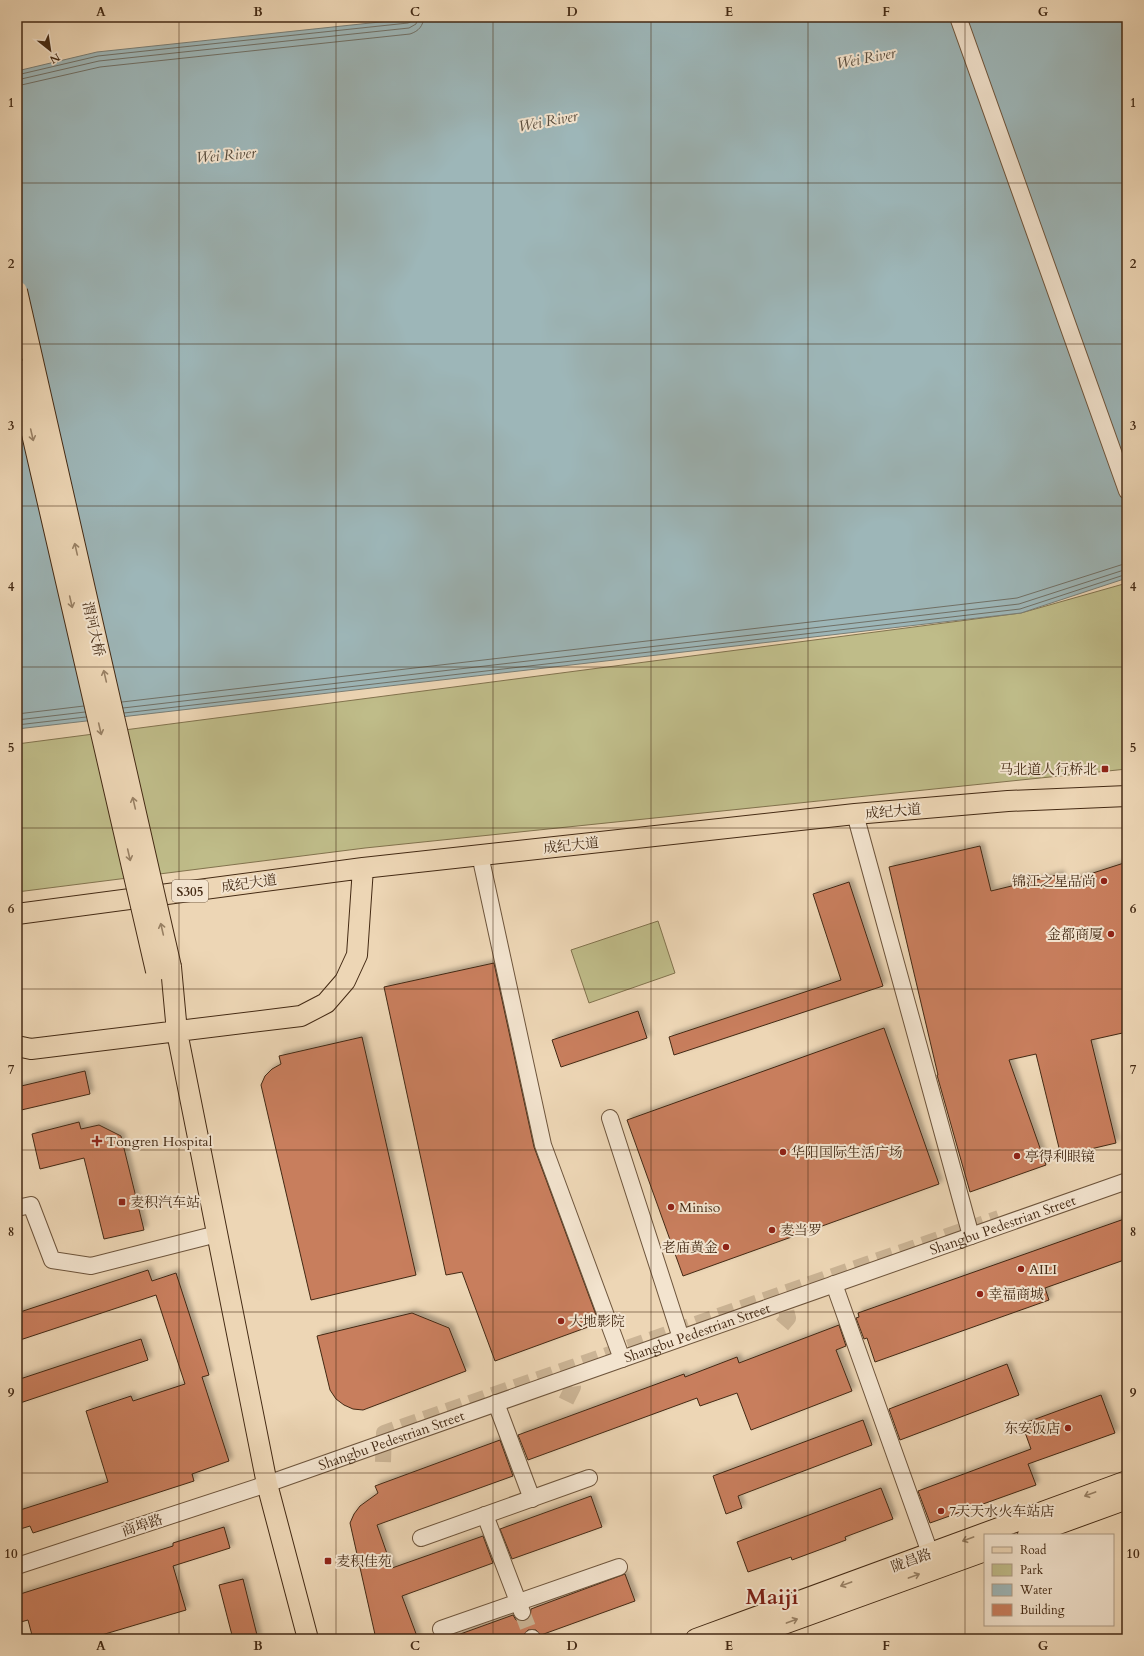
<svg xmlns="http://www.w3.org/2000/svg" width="1144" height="1656" font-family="Cardo,'Noto Serif SC',serif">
  <defs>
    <filter id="shadow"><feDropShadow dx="3.5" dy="-3.5" stdDeviation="2" flood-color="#0004"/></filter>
  </defs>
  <rect width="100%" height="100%" fill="#edd6b5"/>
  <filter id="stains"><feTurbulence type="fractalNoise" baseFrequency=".005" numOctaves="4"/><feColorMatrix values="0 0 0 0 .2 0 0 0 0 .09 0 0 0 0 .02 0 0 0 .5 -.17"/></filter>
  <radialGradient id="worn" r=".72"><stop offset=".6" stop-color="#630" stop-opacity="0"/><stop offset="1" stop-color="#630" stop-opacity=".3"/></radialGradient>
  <!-- green -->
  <path fill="#bfbc89" stroke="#82734e" d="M1127,583V769L365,848L17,892V744L1021,613Z
    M658,921L675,973L589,1003L571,950Z"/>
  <!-- water -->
  <path fill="#9db6b8" stroke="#797e76" d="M427,17H1127V578L1021,613L17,729V71L97,52Z"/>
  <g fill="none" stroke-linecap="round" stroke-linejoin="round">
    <!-- shore -->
    <path stroke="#707066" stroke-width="1" d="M17,75L98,56L408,23L412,21L413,17
      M17,80L99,61L409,28L416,24L418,17
      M17,86L100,67L410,34C419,31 423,26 424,17
      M122,702L1017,598L1127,563
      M123,708L1019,604L1127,569
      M124,713L1020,609L1127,574
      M17,714L84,706
      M17,720L85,712
      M17,725L86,717"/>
  </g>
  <!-- building -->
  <path fill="#c87e5d" stroke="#442a14" filter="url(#shadow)" d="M980,846L991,891L1061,874L1062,883L1127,862V1032L1091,1040L1116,1143L1061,1156L1036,1054L1009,1060L1046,1165L970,1192L937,1075H938L889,867Z
    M849,882L883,986L674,1055L669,1037L841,980L813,894Z
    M494,963L534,1147L599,1323L495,1361L462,1272L446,1275L384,987Z
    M638,1011L647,1038L561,1067L552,1040Z
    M884,1028L939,1184L683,1276L627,1120Z
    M362,1037L416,1275L311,1300L261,1085L265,1076L272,1069L281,1064L279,1056Z
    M85,1071L90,1094L17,1111V1087Z
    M79,1122L81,1129L99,1125L121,1136L144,1230L104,1239L84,1158L40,1169L32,1134Z
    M1127,1218V1259L1045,1288L1049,1300L875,1362L867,1338L864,1339L856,1318L859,1317L858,1313Z
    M148,1270L152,1281L176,1273L209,1375L202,1377L229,1461L192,1474L194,1481L33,1533L30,1526L17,1530V1511L108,1482L86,1411L131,1396L133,1401L185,1384L156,1295L17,1341V1313Z
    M412,1313L449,1328L466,1371L363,1410L353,1409L344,1405L336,1399L330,1390L317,1336Z
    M839,1325L846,1346L836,1350L852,1391L751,1430L737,1393L700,1406L697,1398L528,1460L518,1435L684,1374L685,1377L737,1357L739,1363Z
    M141,1339L148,1360L17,1404V1380Z
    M1007,1364L1019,1395L900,1440L889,1409Z
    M1101,1395L1115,1433L1028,1464L1036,1485L930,1523L918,1491L1031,1449L1022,1424Z
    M863,1420L872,1445L738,1496L742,1508L726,1514L713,1476Z
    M500,1440L513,1476L377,1525L392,1568L483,1536L493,1563L402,1596L418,1639H376L350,1523L354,1514L360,1506L378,1493L375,1486Z
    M881,1488L893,1519L845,1537L846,1540L792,1560L791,1557L748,1572L737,1542Z
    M591,1496L602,1527L512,1559L500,1529Z
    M224,1527L230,1548L173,1566L186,1610L88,1639H33L28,1620L17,1623V1595L173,1546V1543Z
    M625,1574L635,1601L541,1635L536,1630H528L524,1634L522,1639H452V1637L513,1615L516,1620L525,1621L530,1618L531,1609Z
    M243,1579L258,1639H233L219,1585Z"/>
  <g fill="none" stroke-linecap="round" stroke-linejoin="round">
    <!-- minor-tunnel -->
    <path stroke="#cbb495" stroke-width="16" stroke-dasharray="16 8" stroke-linecap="butt" d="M782,1325L788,1318L782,1294
      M566,1401L573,1387L570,1368
      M383,1462L384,1433L999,1218
      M522,1612L532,1638"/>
    <defs>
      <g id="minor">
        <path d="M958,17L1127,491"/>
        <path d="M855,814L971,1236"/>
        <path d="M480,855L543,1145L622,1359"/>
        <path d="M610,1118L681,1338"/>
        <path d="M17,1208L31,1205L52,1260L91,1266L217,1234"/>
        <path d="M834,1284L930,1553"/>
        <path d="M496,1403L532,1499"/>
        <path d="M485,1515L522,1612"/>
        <path d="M421,1538L589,1478"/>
        <path id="s1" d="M17,1566L267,1484L1127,1181"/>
        <path d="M441,1629L619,1567"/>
        <path d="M532,1638V1639"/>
      </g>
      <path id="major" d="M17,914L363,868L855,814L1008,801L1127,796
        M171,967L177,1032L267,1484L308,1639
        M17,1046L31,1049L301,1016L326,1003L345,981L357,955L363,868
        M1028,1535L1127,1499
        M696,1639L1127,1481
        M742,1639L985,1551"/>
    </defs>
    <!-- minor casing -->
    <use href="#minor" stroke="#6e553c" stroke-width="18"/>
    <!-- major casing -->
    <use href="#major" stroke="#442a14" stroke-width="22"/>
    <!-- minor -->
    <use href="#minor" stroke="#f3e4cf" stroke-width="16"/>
    <!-- major -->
    <use href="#major" stroke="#edd6b5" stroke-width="20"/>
    <defs>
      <path id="major-bridge" d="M17,291L171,967
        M17,369L156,971"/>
    </defs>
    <!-- major-bridge casing -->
    <use href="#major-bridge" stroke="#442a14" stroke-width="22" stroke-linecap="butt"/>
    <!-- major-bridge -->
    <use href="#major-bridge" stroke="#edd6b5" stroke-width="20"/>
  </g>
  <!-- one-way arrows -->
  <defs><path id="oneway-shaft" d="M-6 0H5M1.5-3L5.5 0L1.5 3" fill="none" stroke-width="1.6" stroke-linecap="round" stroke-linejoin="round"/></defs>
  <g stroke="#988064">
    <use href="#oneway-shaft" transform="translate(32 435) rotate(77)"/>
    <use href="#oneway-shaft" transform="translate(76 549) rotate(-103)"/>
    <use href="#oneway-shaft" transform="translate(71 602) rotate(77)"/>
    <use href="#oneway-shaft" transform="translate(105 676) rotate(-103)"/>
    <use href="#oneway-shaft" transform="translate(100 729) rotate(77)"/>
    <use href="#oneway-shaft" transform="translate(134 803) rotate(-103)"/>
    <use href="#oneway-shaft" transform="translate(129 855) rotate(77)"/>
    <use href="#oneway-shaft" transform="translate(162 929) rotate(-103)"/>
    <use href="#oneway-shaft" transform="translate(1090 1494) rotate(160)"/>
    <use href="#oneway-shaft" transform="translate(968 1539) rotate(160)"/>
    <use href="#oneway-shaft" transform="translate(914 1576) rotate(-20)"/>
    <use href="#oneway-shaft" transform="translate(846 1584) rotate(160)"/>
    <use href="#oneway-shaft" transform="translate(792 1621) rotate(-20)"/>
  </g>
  <!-- grid -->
  <path fill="none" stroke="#442a14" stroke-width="1" stroke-opacity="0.55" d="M179,17V1639M336,17V1639M493,17V1639M651,17V1639M808,17V1639M965,17V1639M17,183H1127M17,344H1127M17,506H1127M17,667H1127M17,828H1127M17,989H1127M17,1150H1127M17,1312H1127M17,1473H1127"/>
  <!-- markers -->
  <g fill="#8f2418" stroke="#f3e4cf" stroke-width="1.5">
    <rect x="1101" y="765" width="8" height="8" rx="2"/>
    <circle cx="1104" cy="881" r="4"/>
    <circle cx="1111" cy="934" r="4"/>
    <path d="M95 1135h4v4h4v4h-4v4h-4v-4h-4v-4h4z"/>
    <circle cx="783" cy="1152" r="4"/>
    <circle cx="1017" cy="1156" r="4"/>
    <rect x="118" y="1198" width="8" height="8" rx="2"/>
    <circle cx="671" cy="1207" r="4"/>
    <circle cx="772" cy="1230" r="4"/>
    <circle cx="726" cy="1247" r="4"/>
    <circle cx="1021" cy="1269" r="4"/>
    <circle cx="980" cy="1294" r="4"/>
    <circle cx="561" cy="1321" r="4"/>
    <circle cx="1068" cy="1428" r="4"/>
    <circle cx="941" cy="1511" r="4"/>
    <rect x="324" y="1557" width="8" height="8" rx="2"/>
  </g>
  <g text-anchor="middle" stroke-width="4" stroke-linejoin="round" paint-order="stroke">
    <!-- shield labels -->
    <rect fill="#f3e4cf" stroke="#78624c" stroke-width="1" x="172" y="880" width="36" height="22" rx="3"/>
    <g font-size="13" font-weight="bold" fill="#442a14">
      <text x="190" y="896">S305</text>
    </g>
    <!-- street labels -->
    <g font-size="14" fill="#442a14" stroke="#f3e4cf">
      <text transform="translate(94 629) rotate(77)" y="5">渭河大桥</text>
      <text transform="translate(893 811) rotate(-5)" y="5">成纪大道</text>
      <text transform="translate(571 845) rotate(-6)" y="5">成纪大道</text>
      <text transform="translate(249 883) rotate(-8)" y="5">成纪大道</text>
      <text dy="5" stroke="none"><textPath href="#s1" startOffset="1043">Shangbu Pedestrian Street</textPath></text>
      <text dy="5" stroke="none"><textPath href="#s1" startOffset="719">Shangbu Pedestrian Street</textPath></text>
      <text dy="5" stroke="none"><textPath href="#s1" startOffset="395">Shangbu Pedestrian Street</textPath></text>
      <text transform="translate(142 1525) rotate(-18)" y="5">商埠路</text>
      <text transform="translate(911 1560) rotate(-20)" y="5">陇昌路</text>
    </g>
    <!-- poi labels -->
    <g font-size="14" fill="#442a14" stroke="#f3e4cf" text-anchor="start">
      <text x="1097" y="774" text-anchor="end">马北道人行桥北</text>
      <text x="1096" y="886" text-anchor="end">锦江之星品尚</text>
      <text x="1103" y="939" text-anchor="end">金都商厦</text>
      <text x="106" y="1146">Tongren Hospital</text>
      <text x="791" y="1157">华阳国际生活广场</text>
      <text x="1025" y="1161">亭得利眼镜</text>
      <text x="130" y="1207">麦积汽车站</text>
      <text x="679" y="1212">Miniso</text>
      <text x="780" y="1235">麦当罗</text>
      <text x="718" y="1252" text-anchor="end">老庙黄金</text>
      <text x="1029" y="1274">AILI</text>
      <text x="988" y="1299">幸福商城</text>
      <text x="569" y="1326">大地影院</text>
      <text x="1060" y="1433" text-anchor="end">东安饭店</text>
      <text x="949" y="1516">7天天水火车站店</text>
      <text x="336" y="1566">麦积佳苑</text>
    </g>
    <!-- water labels -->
    <g font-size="15" font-style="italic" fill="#5a4d3d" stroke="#f3e4cf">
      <text transform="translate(866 58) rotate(-11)" y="5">Wei River</text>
      <text transform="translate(548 121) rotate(-11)" y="5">Wei River</text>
      <text transform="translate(226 155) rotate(-5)" y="5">Wei River</text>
    </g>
    <!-- town labels -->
    <g font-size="22" font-weight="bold" fill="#7a1f14" stroke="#f3e4cf">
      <text x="772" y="1604">Maiji</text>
    </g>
  </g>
  <!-- margin -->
  <rect width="1144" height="1656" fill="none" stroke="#edd6b5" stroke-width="44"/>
  <!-- legend -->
  <rect x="984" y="1534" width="130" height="92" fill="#f3e4cf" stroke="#ad9a84"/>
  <rect x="992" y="1547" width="20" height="6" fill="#edd6b5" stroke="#ad9a84"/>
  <text x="1020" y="1554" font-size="12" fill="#442a14">Road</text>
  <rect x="992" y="1564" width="20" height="12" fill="#bfbc89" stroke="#ad9a84"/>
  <text x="1020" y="1574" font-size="12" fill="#442a14">Park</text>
  <rect x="992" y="1584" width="20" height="12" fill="#9db6b8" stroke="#ad9a84"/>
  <text x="1020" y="1594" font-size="12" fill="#442a14">Water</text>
  <rect x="992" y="1604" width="20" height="12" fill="#c87e5d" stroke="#ad9a84"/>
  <text x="1020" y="1614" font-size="12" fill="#442a14">Building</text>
  <!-- north arrow -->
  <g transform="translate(50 50) rotate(150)" stroke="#f3e4cf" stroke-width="3" paint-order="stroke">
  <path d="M0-3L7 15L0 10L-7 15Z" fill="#442a14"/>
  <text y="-6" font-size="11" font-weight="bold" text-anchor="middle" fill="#442a14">N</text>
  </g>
  <rect x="22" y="22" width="1100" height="1612" fill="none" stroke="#442a14" stroke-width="1.5"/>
  <g font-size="13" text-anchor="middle" font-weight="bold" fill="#442a14">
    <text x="101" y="16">A</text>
    <text x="258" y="16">B</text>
    <text x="415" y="16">C</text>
    <text x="572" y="16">D</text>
    <text x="729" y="16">E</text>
    <text x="886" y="16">F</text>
    <text x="1043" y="16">G</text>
    <text x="11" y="107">1</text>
    <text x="1133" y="107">1</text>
    <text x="11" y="268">2</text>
    <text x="1133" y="268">2</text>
    <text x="11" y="430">3</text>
    <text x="1133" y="430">3</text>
    <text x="11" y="591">4</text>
    <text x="1133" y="591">4</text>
    <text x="11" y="752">5</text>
    <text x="1133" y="752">5</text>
    <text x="11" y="913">6</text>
    <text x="1133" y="913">6</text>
    <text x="11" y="1074">7</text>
    <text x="1133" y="1074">7</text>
    <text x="11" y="1236">8</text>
    <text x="1133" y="1236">8</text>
    <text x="11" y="1397">9</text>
    <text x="1133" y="1397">9</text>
    <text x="11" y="1558">10</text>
    <text x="1133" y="1558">10</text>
    <text x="101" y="1650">A</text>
    <text x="258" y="1650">B</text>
    <text x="415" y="1650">C</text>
    <text x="572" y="1650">D</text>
    <text x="729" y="1650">E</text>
    <text x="886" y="1650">F</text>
    <text x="1043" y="1650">G</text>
  </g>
  <rect width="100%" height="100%" filter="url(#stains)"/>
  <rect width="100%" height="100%" fill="url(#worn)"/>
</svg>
